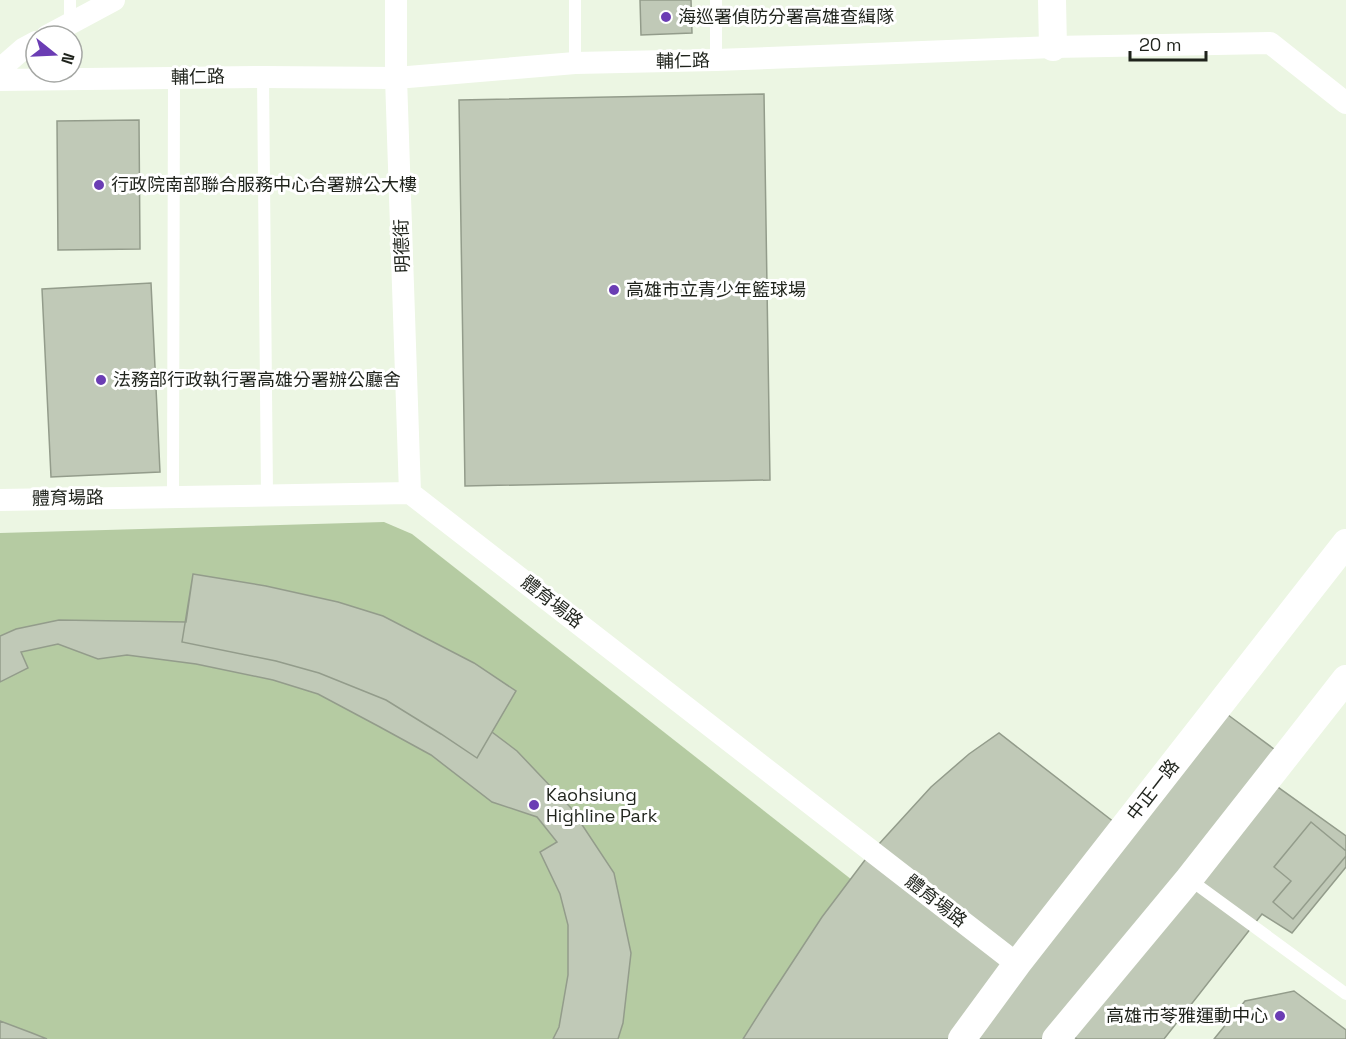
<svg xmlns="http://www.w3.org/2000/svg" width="1346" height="1039" font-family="'Space Grotesk','Noto Sans TC',sans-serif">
  <rect width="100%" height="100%" fill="#ecf6e3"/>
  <!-- green -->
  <path fill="#b5cba2" d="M384,522L412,534L959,964L918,1039H0V533Z"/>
  <!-- building -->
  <path fill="#c0c9b7" stroke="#939c8b" stroke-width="1.5" d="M640,0H691L692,33L641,35Z
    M764,94L770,480L465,486L459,100Z
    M139,120L140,249L58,250L57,121Z
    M151,283L160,472L51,477L42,289Z
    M193,574L266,586L338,602L383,616L474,663L516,691L477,758L441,734L386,700L319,673L276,661L182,642Z
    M193,574L266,586L338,602L383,616L474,663L516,691L492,732L517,751L571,808L614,873L631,953L623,1023L618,1039H553L559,1027L568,975V925L560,894L540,852L557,842L537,817L492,802L431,755L378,726L318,694L273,680L196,664L127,655L98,659L58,644L21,652L28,668L0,682V636L16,629L59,620L186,622Z
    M1224,712L1278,752L1261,775L1346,836V867L1292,933L1262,914L1164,1039H1077L1069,1034L1065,1039H743L767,1001L822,917L868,856L931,787L969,754L999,733L1114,822Z
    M1311,822L1346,851V856L1293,919L1273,902L1291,881L1274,867Z
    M1294,991L1346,1030V1039H1214L1245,1001Z
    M0,1021L32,1033L47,1039H0Z"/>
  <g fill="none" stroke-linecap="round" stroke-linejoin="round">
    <!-- service -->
    <path stroke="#fff" stroke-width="12" d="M70,0V24
      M575,0V63
      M716,0V60
      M263,77L267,494
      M173,496L174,78
      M1189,879L1346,994"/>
    <!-- minor -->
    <path stroke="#fff" stroke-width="22" d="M396,0V78L410,493
      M47,36L114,0
      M0,69L23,49L36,42
      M0,80L263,77L396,78L575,63L716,60L1053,47L1270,43L1346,103
      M0,500L410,493L1017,964"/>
    <!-- tertiary -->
    <path stroke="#fff" stroke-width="28" d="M1052,0L1053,47
      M962,1039L1017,964L1346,543
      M1056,1039L1189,879L1346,679"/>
  </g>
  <!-- markers -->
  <g fill="#6b3db4" stroke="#fff" stroke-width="2">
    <circle cx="666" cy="17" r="6"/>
    <circle cx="99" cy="185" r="6"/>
    <circle cx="614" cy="290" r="6"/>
    <circle cx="101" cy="380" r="6"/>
    <circle cx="534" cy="805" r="6"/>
    <circle cx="1280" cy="1016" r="6"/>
  </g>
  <g text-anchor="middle" stroke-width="6" stroke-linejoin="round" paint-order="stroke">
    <!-- poi labels -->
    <g font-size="18" fill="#1f231c" stroke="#fff" text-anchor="start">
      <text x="678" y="23">海巡署偵防分署高雄查緝隊</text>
      <text x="111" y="191">行政院南部聯合服務中心合署辦公大樓</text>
      <text x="626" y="296">高雄市立青少年籃球場</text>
      <text x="113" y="386">法務部行政執行署高雄分署辦公廳舍</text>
      <text x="546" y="801">Kaohsiung<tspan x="546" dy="21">Highline Park</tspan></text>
      <text x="1268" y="1022" text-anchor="end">高雄市苓雅運動中心</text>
    </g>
    <!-- street labels -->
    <g font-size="18" fill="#1f231c" stroke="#fff">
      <text transform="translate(683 61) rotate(-1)" y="6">輔仁路</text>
      <text transform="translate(198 77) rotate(-1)" y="6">輔仁路</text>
      <text transform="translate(402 246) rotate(-92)" y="6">明德街</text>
      <text transform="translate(68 498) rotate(-1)" y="6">體育場路</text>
      <text transform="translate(552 602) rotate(38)" y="6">體育場路</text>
      <text transform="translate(1153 790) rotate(-52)" y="6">中正一路</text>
      <text transform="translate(936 901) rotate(38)" y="6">體育場路</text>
    </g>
  </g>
  <!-- north arrow -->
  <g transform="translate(54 54) rotate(108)"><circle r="28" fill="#ffffff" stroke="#a5a7a4" stroke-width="1.5"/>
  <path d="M0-4.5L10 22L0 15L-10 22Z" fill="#6b3db4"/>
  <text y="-9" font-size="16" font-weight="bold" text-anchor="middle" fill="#1f231c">N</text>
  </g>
  <!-- scale -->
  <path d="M1130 51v9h76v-9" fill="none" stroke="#1f231c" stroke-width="3"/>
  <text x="1139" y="51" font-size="18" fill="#1f231c" stroke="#ffffff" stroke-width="4.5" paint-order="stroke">20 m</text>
</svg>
